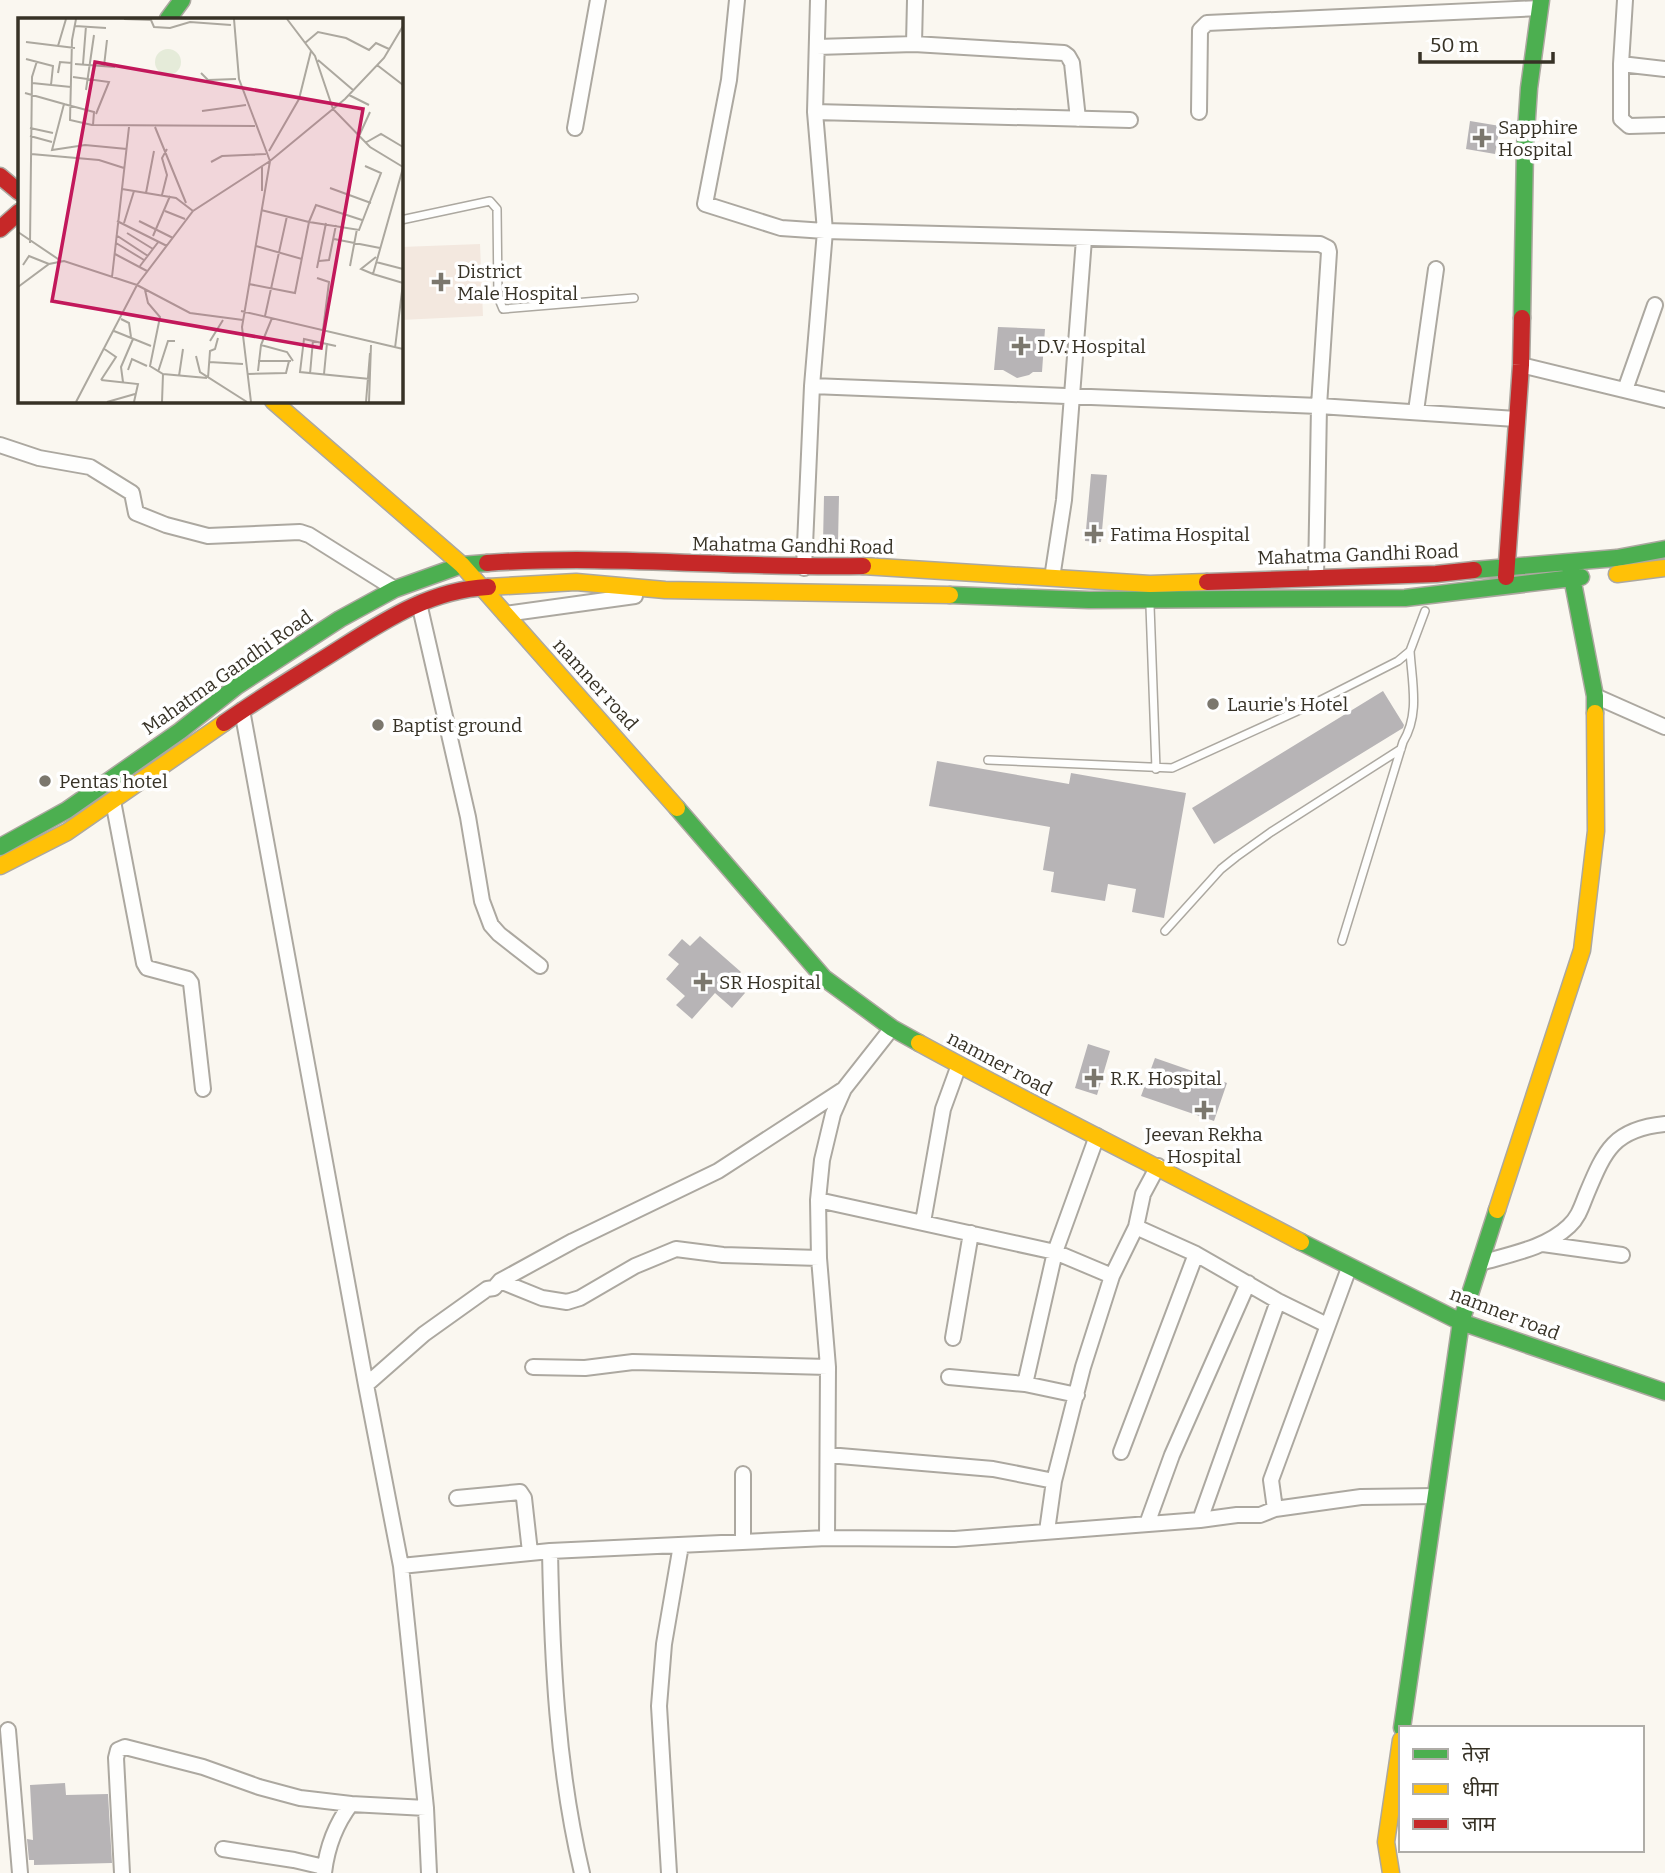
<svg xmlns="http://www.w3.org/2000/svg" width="1665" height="1873" font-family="Bitter,'Noto Sans Devanagari',serif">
  <rect width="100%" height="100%" fill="#faf7f0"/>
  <!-- medical -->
  <path fill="#f3e8df" d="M480,244L483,316L401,320V247Z"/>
  <!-- building -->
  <path fill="#b7b4b6" d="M1470,121L1500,126L1495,154L1466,149Z
    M998,327L1045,329L1042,372H1033L1029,375L1017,378L1003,370H994Z
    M1091,474L1107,475L1101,542L1085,541Z
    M824,496H839L838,543H823Z
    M1383,691L1404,725L1403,728L1214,844L1192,808Z
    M937,761L1069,784L1071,773L1186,793L1164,918L1132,912L1136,889L1108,884L1105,901L1051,892L1054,872L1043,870L1050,827L929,806Z
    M700,936L741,972L732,982L745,993L732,1008L715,993L692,1019L676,1005L685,996L666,979L679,964L668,955L682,939L690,946Z
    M1088,1044L1110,1051L1097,1095L1075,1088Z
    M1155,1058L1227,1083L1214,1121L1141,1096Z
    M65,1783L66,1795L108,1794L112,1863L34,1865V1860H29L27,1839L33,1840L30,1785Z"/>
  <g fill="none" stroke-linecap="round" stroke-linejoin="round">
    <defs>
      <path id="lane" d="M401,220L490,201L497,209L498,297L503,309L634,298
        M1150,606L1156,769
        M988,760L1172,768L1315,703L1398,661L1410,651L1425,611
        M1165,931L1221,869L1236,857L1271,832L1401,749
        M1342,941L1403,742C1420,714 1412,683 1410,651"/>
      <path id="street" d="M737,0L729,80L705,204L781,228L825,231L812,386L804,568
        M818,0L815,112L825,231L1320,244L1328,248L1329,252L1319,406L1316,578
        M1625,0L1621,64V119L1629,126L1665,125
        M914,44L915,0
        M817,47L914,44L1064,53L1068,56L1072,63L1078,119
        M1621,64L1665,69
        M815,112L1130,120
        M1199,112L1200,30L1207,23L1540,8
        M575,128L598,0
        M1521,365L1665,400
        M812,386L1319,406L1516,419
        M1625,390L1655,305
        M1416,411L1436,269
        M0,445L39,458L90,467L132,493L136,513L166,525L208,536L300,532L309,535L395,589
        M1052,578L1064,500L1084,239
        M419,603L468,817L482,901L491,925L499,934L540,966
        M505,614L635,596
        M1595,696L1665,727
        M242,710L366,1385L401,1566L426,1808L351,1804C335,1825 327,1847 324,1873
        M113,801L144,963L147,968L188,979L191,983L203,1089
        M818,1200L1055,1252L1112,1276
        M923,1222L943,1109L959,1065
        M1136,1227L1196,1254L1278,1301L1327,1325
        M1543,1244L1622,1255
        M1480,1263C1511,1254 1546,1248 1569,1226C1579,1217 1582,1205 1587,1193C1605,1150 1614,1129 1665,1124
        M500,1281L542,1298L567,1302L580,1298L635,1266L676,1249L723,1255L819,1258
        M953,1338L971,1233
        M533,1367L585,1368L633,1362L828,1367
        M949,1377L1025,1384L1077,1395
        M1025,1384L1055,1252L1097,1136
        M366,1385L424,1334L487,1289L494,1288L500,1281L573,1241L718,1171L844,1089
        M1121,1452L1196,1254
        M828,1455L993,1469L1054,1481
        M457,1498L520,1492L524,1498L530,1552
        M1275,1509L1271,1480L1349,1268
        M1200,1520L1278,1301
        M1147,1524L1172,1455L1248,1283
        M1047,1531L1054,1481L1083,1367L1112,1276L1136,1227L1143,1194L1158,1166
        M827,1538L828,1367L819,1258L818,1200L822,1160L833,1114L844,1089L892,1028
        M743,1542V1474
        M550,1551C552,1659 557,1768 582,1873
        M401,1566L550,1551L827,1538L955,1539L1200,1520L1237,1515H1260L1275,1509L1361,1497L1436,1496
        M8,1730L20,1873
        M426,1808L429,1873
        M223,1849L294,1860L324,1867
        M122,1873L116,1758L118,1750L125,1747L203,1767L259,1787L300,1798L351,1804
        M669,1873L659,1706L664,1644L681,1545"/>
      <path id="fast" d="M168,19L182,0
        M1522,318L1525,147L1529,88L1541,0
        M1569,562L1595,696V713
        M1474,570L1617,558L1665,549
        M950,595L1089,600L1405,598L1581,577
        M677,808L824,978L892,1028L919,1043
        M0,847L67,810L180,731L237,686L340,619L395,589L462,565L487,563
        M1301,1242L1461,1322L1665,1392
        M1402,1728L1461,1322L1497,1210"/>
      <path id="slow" d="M273,401L462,565L677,808
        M863,566L1150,584L1207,582
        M1617,574L1665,568
        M488,587L576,582L665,590L950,595
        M0,866L67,832L224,723
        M919,1043C1045,1112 1174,1175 1301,1242
        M1497,1210L1582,950L1596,831L1595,713
        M1391,1873L1386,1842L1401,1740"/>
      <path id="jam" d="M0,176L19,192
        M0,229L19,212
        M487,563C612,554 738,569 863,566
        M1506,577L1521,365L1522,318
        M1207,582L1436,574L1474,570
        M224,723C258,699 293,678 328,656C378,625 426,590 488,587"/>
    </defs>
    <!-- lane casing -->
    <use href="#lane" stroke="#aca8a0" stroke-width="10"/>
    <!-- street casing -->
    <use href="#street" stroke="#aca8a0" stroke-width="18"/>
    <!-- fast casing -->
    <use href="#fast" stroke="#aca8a0" stroke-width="19"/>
    <!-- slow casing -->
    <use href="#slow" stroke="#aca8a0" stroke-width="19"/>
    <!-- jam casing -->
    <use href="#jam" stroke="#aca8a0" stroke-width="19"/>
    <!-- lane -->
    <use href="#lane" stroke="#fefefd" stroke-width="7"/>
    <!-- street -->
    <use href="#street" stroke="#fefefd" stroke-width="14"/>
    <!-- fast -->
    <use href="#fast" stroke="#4caf50" stroke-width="16"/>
    <!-- slow -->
    <use href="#slow" stroke="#ffc107" stroke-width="16"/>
    <!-- jam -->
    <use href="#jam" stroke="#c62828" stroke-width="16"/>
  </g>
  <!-- markers -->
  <g fill="#7b776d" stroke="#fff" stroke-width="2.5">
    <path d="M1478.5 127.5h7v7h7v7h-7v7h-7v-7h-7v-7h7z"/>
    <path d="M437.5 271.5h7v7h7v7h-7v7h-7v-7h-7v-7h7z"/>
    <path d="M1017.5 335.5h7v7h7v7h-7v7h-7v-7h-7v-7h7z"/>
    <path d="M1090.5 523.5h7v7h7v7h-7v7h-7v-7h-7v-7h7z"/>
    <circle cx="1213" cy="704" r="7"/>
    <circle cx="378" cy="725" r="7"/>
    <circle cx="45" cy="781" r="7"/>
    <path d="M699.5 971.5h7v7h7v7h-7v7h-7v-7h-7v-7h7z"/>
    <path d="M1090.5 1067.5h7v7h7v7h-7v7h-7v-7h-7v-7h7z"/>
    <path d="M1200.5 1099.5h7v7h7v7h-7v7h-7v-7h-7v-7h7z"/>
  </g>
  <g text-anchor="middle" stroke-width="7" stroke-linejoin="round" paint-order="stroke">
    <!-- poi labels -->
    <g font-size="19" fill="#373226" stroke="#fff" text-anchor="start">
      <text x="1498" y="134">Sapphire<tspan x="1498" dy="22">Hospital</tspan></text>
      <text x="457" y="278">District<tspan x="457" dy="22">Male Hospital</tspan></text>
      <text x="1037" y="353">D.V. Hospital</text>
      <text x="1110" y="541">Fatima Hospital</text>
      <text x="1227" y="711">Laurie's Hotel</text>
      <text x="392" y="732">Baptist ground</text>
      <text x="59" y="788">Pentas hotel</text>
      <text x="719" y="989">SR Hospital</text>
      <text x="1110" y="1085">R.K. Hospital</text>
      <text x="1204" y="1141" text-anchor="middle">Jeevan Rekha<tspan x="1204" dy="22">Hospital</tspan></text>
    </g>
    <!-- street labels -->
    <g font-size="19" fill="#373226" stroke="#fff">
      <text transform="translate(793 545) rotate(1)" y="7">Mahatma Gandhi Road</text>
      <text transform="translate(1358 554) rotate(-2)" y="7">Mahatma Gandhi Road</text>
      <text transform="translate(227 672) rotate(-35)" y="7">Mahatma Gandhi Road</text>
      <text transform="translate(596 684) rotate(48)" y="7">namner road</text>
      <text transform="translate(1000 1063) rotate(28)" y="7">namner road</text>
      <text transform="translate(1505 1313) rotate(21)" y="7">namner road</text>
    </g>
  </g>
  <!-- overview -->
  <g transform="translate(18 18)">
    <rect width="385" height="385" fill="#faf7f0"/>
    <path d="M137 44a13 13 0 1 1 26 0a13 13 0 1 1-26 0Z" fill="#e5ebd9"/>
    <path fill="none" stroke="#aca89f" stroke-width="2" d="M58,1L54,22L52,102L74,107M106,1L133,2L136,9L152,10L172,4L213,7M216,1L221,61L252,143L224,309L233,384M269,1L297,38L315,91L352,129L385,149M57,8L88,10M8,24L57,30M287,25L300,14L328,20L351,32L358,25L371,31M40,28L48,1M8,41L35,48L33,67M300,42L335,72M57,46L97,49M65,46L68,8M359,47L385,67M86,48L89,22M40,55L42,44L54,45M183,55L190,62L218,61M55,59L91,64L78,96M14,65L53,69M68,72L76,17M7,75L46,86L34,132L67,127L109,131M331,77L351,87M46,86L76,94L75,107L237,108M184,93L228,87M137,109L168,185M12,110L35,115M12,118L34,124M341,118L352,94M347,125L363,116L385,129M251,133L281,81L293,33M13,136L81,142L106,150M193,144L204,138L248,136M312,170L353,185M104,171L158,180L175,193M244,173V148M128,175L136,133M144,177L149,157L144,140L149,131M243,192L291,204L298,187L344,202M147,193L167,201M99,203L149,228M121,203L155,220M106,205L116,173M0,214L43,243M109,215L135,231M98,217L130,238M135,218L152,178M316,221L362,230M12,225L14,59L19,43M98,225L126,242M238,228L284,241M97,236L129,253M301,243L311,242L318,207M358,244L385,251M5,247L11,238L31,246M122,248L141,223M332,248L339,211M299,250L308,205M355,256L343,251L358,239M94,259L111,109M299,260L311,264L305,312M231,266L277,275L291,204L341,212L363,155L347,148M0,269L31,246L46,243L119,267L172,295L225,302M127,272L130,285L142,299L132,348L145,356L189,360M223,293L385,331M247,298L269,198M103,301L111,305L113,319M96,313L133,328M192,323L205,302M243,327L269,334L275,343M318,328L286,321L282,354L352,361M377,330L385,265L355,256L385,150M178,338L182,354L229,384M240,343H273M191,344L225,346M110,352L114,341L129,348M240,353L243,327L254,300M140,354L150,323H157M230,356L268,355L271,343M292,356L295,322M306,356L309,325M161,358L165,331M190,360L192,333L197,331L200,320M83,362L120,366L116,384M83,362L98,339L85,330M105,364L103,349L115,321M58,384L119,267L175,193L252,143L327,81L366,40L385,8M89,384L117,376M144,384L145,356M348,384L352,335M351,384L353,327"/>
    <path fill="#c2185b" fill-opacity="0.15" stroke="#c2185b" stroke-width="3.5" d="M77,44L345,91L303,330L34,283Z"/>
    <rect width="385" height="385" fill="none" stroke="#373226" stroke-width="3.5"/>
  </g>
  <!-- legend -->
  <rect x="1399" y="1726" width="245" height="126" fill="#ffffff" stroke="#afada8" stroke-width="2"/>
  <rect x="1413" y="1749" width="35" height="10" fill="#4caf50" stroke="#afada8" stroke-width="2"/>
  <text x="1462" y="1761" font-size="21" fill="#373226">तेज़</text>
  <rect x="1413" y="1784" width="35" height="10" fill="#ffc107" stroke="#afada8" stroke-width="2"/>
  <text x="1462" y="1796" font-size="21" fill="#373226">धीमा</text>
  <rect x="1413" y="1819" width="35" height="10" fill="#c62828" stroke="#afada8" stroke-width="2"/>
  <text x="1462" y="1831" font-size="21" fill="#373226">जाम</text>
  <!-- scale -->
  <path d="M1420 52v10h133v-10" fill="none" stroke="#373226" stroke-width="3.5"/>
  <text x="1430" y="52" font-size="21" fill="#373226" stroke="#ffffff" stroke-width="5" paint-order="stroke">50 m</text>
</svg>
